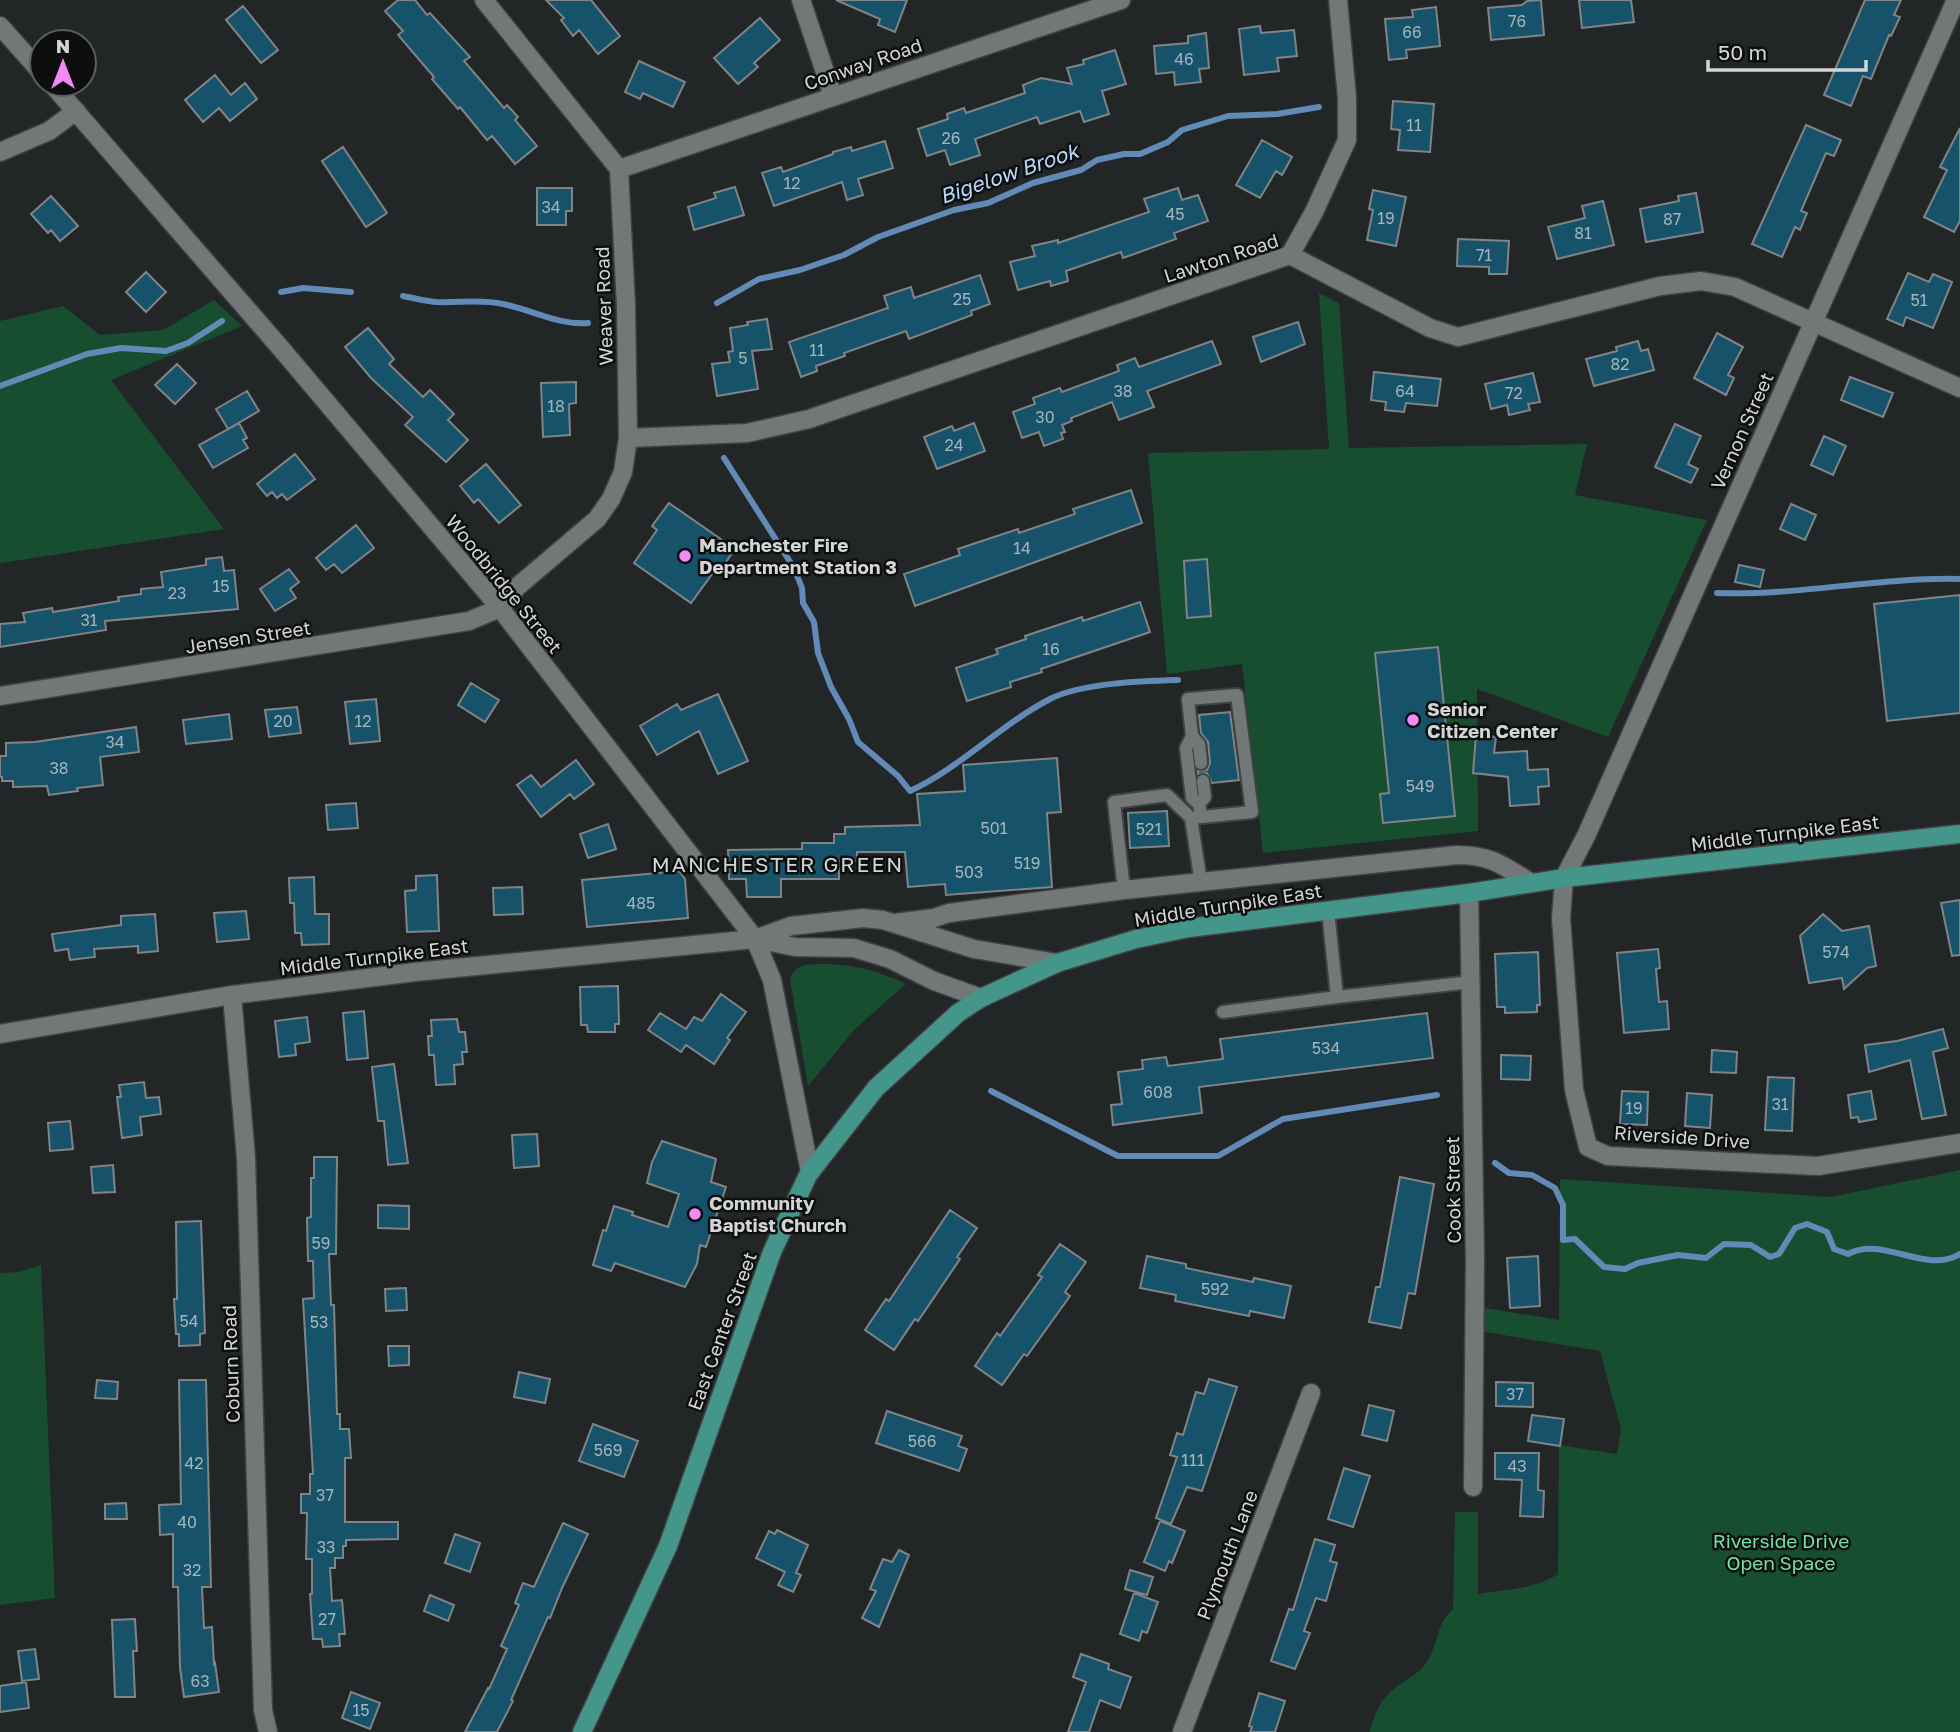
<svg xmlns="http://www.w3.org/2000/svg" width="1960" height="1732" font-family="'Golos Text',sans-serif">
  <rect width="100%" height="100%" fill="#222626"/>
  <!-- green -->
  <path fill="#164e2f" d="M1319,293L1339,303L1349,448L1587,444L1575,495L1707,520L1608,737L1477,689L1478,831L1263,853L1242,664L1167,674L1148,453L1329,449Z
    M214,300L242,326L111,380L224,529L0,563V321L63,306L100,335L163,330Z
    M829,964C857,965 881,972 906,984L855,1029L808,1086L790,979C795,962 813,964 829,964Z
    M1960,1170V1732H1370C1375,1710 1383,1695 1402,1683C1411,1677 1420,1672 1427,1662C1439,1643 1435,1626 1453,1609L1455,1512H1478V1594C1506,1589 1533,1590 1558,1574L1559,1445L1617,1454L1621,1429L1600,1351L1479,1331V1307L1559,1320L1560,1179L1831,1197Z
    M41,1265L55,1598L0,1605V1273L19,1272Z"/>
  <g fill="none" stroke-linecap="round" stroke-linejoin="round">
    <!-- stream -->
    <path stroke="#628ab7" stroke-width="6" d="M281,292L303,288L351,292
      M403,296C414,298 425,301 436,302C458,303 481,299 503,304C533,310 557,325 588,323
      M717,303L759,279L800,270L844,255L878,237L954,210L988,203L1033,183L1081,170L1097,160L1124,154H1140L1168,142L1182,130L1228,116L1277,114L1319,107
      M0,386L87,354L121,348L166,351L188,343L222,321
      M724,458L794,568L802,588L803,603L814,622L818,653L831,687L849,719L858,742L898,776L910,791C961,767 1000,725 1050,699C1081,683 1142,681 1178,680
      M1717,593C1798,596 1878,577 1960,579
      M991,1091L1118,1156H1218L1283,1119L1437,1095
      M1495,1163L1509,1173L1532,1175L1555,1188L1563,1205V1240L1575,1239L1604,1267L1625,1269L1638,1263L1678,1255L1706,1258L1724,1244L1751,1245L1770,1257L1779,1254L1795,1228L1807,1224L1827,1232L1834,1249L1848,1254C1883,1235 1925,1275 1960,1254"/>
  </g>
  <!-- building -->
  <path fill="#165269" stroke="#808486" stroke-width="2" d="M398,0H415L427,15L430,13L470,57L464,61L504,108L507,105L518,117L515,120L537,146L515,164L492,136L487,140L460,107L458,109L432,79L434,77L398,35L403,31L385,11Z
    M546,0H591L620,36L598,54L579,30L573,36L561,20L564,18Z
    M836,0H907L895,32L878,25L880,19Z
    M1541,0L1544,35L1491,40L1488,8L1522,5L1527,1Z
    M1579,0H1631L1634,22L1582,28Z
    M1865,0H1901L1894,15L1900,17L1891,36L1889,35L1871,79L1863,76L1851,106L1824,95Z
    M243,6L278,50L261,63L226,20Z
    M1436,7L1440,46L1406,50L1407,58L1389,60L1385,19L1413,17L1412,10Z
    M760,18L780,40L754,63L758,67L738,84L714,58Z
    M1260,26L1261,33L1294,30L1297,56L1277,58L1279,71L1244,75L1239,29Z
    M1206,33L1209,68L1199,69L1201,82L1175,85L1174,72L1156,74L1154,46L1188,43V36Z
    M1115,50L1126,84L1102,91L1109,114L1084,122L1080,111L1040,124L1037,117L975,139L980,155L950,165L945,150L927,156L918,129L948,119L947,114L964,108L966,113L1025,93L1023,85L1041,78L1072,84L1067,68L1084,64L1083,60Z
    M639,61L685,82L673,107L643,93L640,99L625,92Z
    M215,75L231,95L245,83L257,99L230,121L219,108L203,122L185,100Z
    M1393,101L1434,104L1430,152L1398,150L1400,130L1391,129Z
    M1806,125L1841,140L1834,156L1826,153L1801,211L1807,213L1800,230L1795,227L1782,257L1752,244Z
    M1960,128V221L1954,232L1924,217L1947,170L1940,167Z
    M1262,140L1292,157L1282,175L1276,171L1260,198L1236,185Z
    M885,141L893,168L858,179L863,195L847,200L842,182L774,206L762,173L781,167L783,172L833,154V152L851,147L852,151Z
    M343,147L387,213L366,227L322,161Z
    M735,187L744,215L694,230L688,207L716,198L714,193Z
    M537,188H572V211H566V225H537Z
    M1178,188L1182,200L1198,195L1208,221L1174,233L1176,239L1123,258L1121,252L1066,271L1068,281L1051,286L1050,281L1018,290L1010,262L1035,256L1032,246L1058,240V243L1149,212L1144,199Z
    M1373,190L1406,197L1396,246L1367,240L1373,210L1369,209Z
    M1696,193L1703,232L1646,242L1640,209L1679,201L1678,196Z
    M51,196L78,226L60,241L51,230L48,233L31,214Z
    M1603,201L1614,245L1557,259L1548,227L1585,218L1582,206Z
    M1458,239L1509,241L1507,274H1489V267L1457,266Z
    M146,272L166,292L146,312L126,292Z
    M1908,273L1929,282L1933,274L1952,282L1933,328L1906,317L1903,326L1887,319Z
    M980,275L990,304L971,311L972,315L909,339L906,331L844,353L845,356L816,366L817,371L801,377L789,342L888,308L884,296L911,287L914,298Z
    M767,319L772,349L752,351L758,389L717,396L712,364L730,362L728,352L733,351L730,328L748,325L747,322Z
    M1298,322L1305,344L1261,362L1253,337Z
    M368,328L394,359L389,364L423,397L430,390L454,414L448,420L468,440L446,462L405,425L413,417L371,378L345,347Z
    M1717,333L1743,347L1728,375L1734,378L1726,395L1694,378Z
    M1212,341L1221,364L1147,391L1154,407L1119,420L1112,402L1071,418L1072,421L1062,425L1065,432L1061,433L1063,439L1044,446L1039,432L1022,438L1013,412L1035,404L1033,398L1060,388L1062,392L1119,371L1117,365L1135,358L1139,367Z
    M1638,341L1641,351L1648,349L1654,370L1594,386L1586,359L1617,351L1616,347Z
    M177,364L196,383L175,404L155,385Z
    M1374,372L1441,379L1437,406L1406,403L1404,412L1385,410L1386,402L1371,400Z
    M1533,373L1540,402L1528,404L1530,410L1509,415L1507,405L1491,409L1485,384Z
    M1850,377L1893,393L1883,417L1841,400Z
    M576,382V403L569,404L570,435L543,437L541,383Z
    M247,391L259,411L228,429L216,409Z
    M239,423L247,438L243,440L248,448L213,468L199,445Z
    M974,423L985,451L937,469L924,437L952,426L954,431Z
    M1675,424L1701,436L1688,464L1698,469L1691,483L1655,467Z
    M1824,436L1846,446L1833,475L1811,465Z
    M295,454L315,479L287,500L282,494L277,498L272,492L267,496L257,484Z
    M486,464L521,505L499,523L478,499L474,503L460,486Z
    M1131,490L1142,523L915,606L904,574L960,555L958,549L1018,529L1019,533L1075,514L1073,509Z
    M669,503L735,549L719,572L715,570L691,603L634,563L657,530L652,526Z
    M1791,504L1816,515L1805,540L1780,529Z
    M356,525L374,548L342,573L334,564L326,570L316,558Z
    M222,557L224,571L234,570L238,609L105,621L106,630L0,647V624L25,622L23,613L52,608L53,612L119,601L118,597L141,594V589L163,587L161,572L206,565V559Z
    M1207,559L1211,616L1187,618L1184,561Z
    M1739,565L1764,570L1760,587L1735,582Z
    M289,569L299,582L290,589L296,598L275,611L260,589Z
    M1960,595V713L1887,721L1874,604Z
    M1140,602L1150,632L1041,669L1042,672L1010,682L1011,687L967,701L956,668L998,654L996,649L1026,639L1025,636L1082,617L1083,621Z
    M1438,647L1455,816L1383,823L1380,794L1389,793L1375,653Z
    M471,683L499,700L485,722L458,705Z
    M718,694L748,761L718,774L699,731L657,755L640,726L677,704L681,710Z
    M376,699L380,741L350,744L345,702Z
    M297,707L301,733L269,737L265,710Z
    M1230,712L1239,780L1212,783L1207,773L1198,774V771L1207,770L1210,763L1208,742L1201,733L1199,715Z
    M229,714L232,739L186,744L183,720Z
    M136,727L139,752L100,757L103,785L77,788L78,791L49,795L47,786L13,787V781H2V777H0V756H6V743L35,742Z
    M1476,735L1496,737L1494,753L1527,751L1528,770L1548,769L1549,786L1538,787L1539,804L1510,806L1508,777L1473,773Z
    M1057,758L1061,812L1047,813L1052,887L946,895L945,884L908,887L905,852H857V861H839V879H781V897H747L746,879H729L728,850L802,849V843H834V834H845V827L920,825L917,794L965,791L963,765Z
    M576,760L594,784L574,799L570,794L541,817L517,785L531,775L541,787Z
    M356,803L358,828L328,830L326,805Z
    M1167,811L1169,846L1130,848L1128,813Z
    M608,824L616,849L588,858L580,834Z
    M679,871L685,879L688,918L587,927L582,880Z
    M437,875L439,931L407,932L405,891L416,890V876Z
    M314,877L315,914H329V944L302,945L301,933H295L294,903H290L289,878Z
    M522,887L523,914L494,915L493,888Z
    M1960,900V955L1952,956L1941,903Z
    M246,911L249,939L217,942L214,913Z
    M155,914L158,951L138,953V946L94,949L95,957L70,960L68,949L55,951L52,934L121,925V916Z
    M1823,914L1842,931L1869,926L1876,966L1867,968L1844,989L1842,978L1809,983L1800,936Z
    M1658,949L1660,968L1656,969L1659,1002L1667,1001L1669,1029L1624,1033L1617,953Z
    M1538,952L1540,1005H1537V1012L1505,1013V1007H1497L1495,954Z
    M618,986L619,1024H615V1032H588L587,1025H581L580,987Z
    M721,994L746,1012L727,1038L730,1040L714,1064L686,1045L681,1052L648,1030L660,1013L686,1029L694,1017L702,1021Z
    M364,1011L368,1058L347,1060L343,1013Z
    M1427,1013L1433,1058L1199,1087L1202,1113L1113,1125L1111,1105L1122,1104L1118,1072L1143,1069L1142,1060L1166,1057L1168,1066L1223,1059L1220,1039Z
    M307,1017L310,1042L295,1044L296,1055L279,1057L275,1021Z
    M457,1019L459,1032H465L467,1052H462L463,1064L454,1065L455,1084L436,1085L434,1055H429L428,1036H432L431,1020Z
    M1943,1029L1948,1048L1933,1052L1946,1115L1922,1119L1910,1060L1869,1072L1865,1045L1897,1041Z
    M1712,1050L1737,1052L1736,1073L1711,1072Z
    M1501,1055L1531,1056L1530,1080L1501,1079Z
    M394,1064L408,1163L388,1165L384,1121H378L372,1067Z
    M1768,1077L1794,1078L1792,1131L1765,1130Z
    M144,1082L146,1098L159,1097L161,1114L140,1117L142,1135L122,1138L117,1097H121L119,1085Z
    M1622,1091L1648,1092L1647,1125L1620,1124Z
    M1871,1091L1876,1119L1859,1122L1858,1117L1851,1118L1848,1095Z
    M1687,1093L1712,1095L1710,1128L1685,1126Z
    M70,1121L73,1149L50,1151L48,1123Z
    M537,1134L539,1166L514,1168L512,1135Z
    M662,1141L716,1159L711,1182L726,1187L706,1247L700,1245L697,1264L685,1287L615,1263L611,1271L593,1265L603,1230L606,1231L614,1206L633,1212L632,1215L668,1227L679,1194L647,1183L652,1162Z
    M314,1157H337L336,1254H329L331,1305H334L337,1414H340V1429H349L351,1458H345V1522H398V1539L346,1540V1546H343V1558H335V1568H330L332,1601L342,1600L345,1634H339L340,1646L323,1647L322,1639H313L310,1594H312V1559H306L307,1513H301V1494H310V1474H313L303,1299L314,1298L313,1261H308L307,1218L311,1217V1178H314Z
    M113,1165L115,1192L93,1193L91,1167Z
    M1400,1177L1434,1184L1415,1294L1408,1293L1401,1328L1369,1322L1376,1287H1380Z
    M378,1205L409,1206V1229L378,1228Z
    M950,1210L977,1228L957,1257L960,1259L918,1321L915,1319L894,1350L865,1330L886,1299L889,1301Z
    M201,1221L205,1333L200,1334V1345L179,1346V1334H176L174,1299H177L176,1222Z
    M1060,1244L1086,1262L1065,1292L1070,1296L1027,1356L1024,1354L1002,1385L975,1366L997,1333L1000,1336L1042,1277L1038,1275Z
    M1147,1256L1186,1264V1268L1253,1282L1254,1278L1291,1286L1284,1318L1250,1311L1249,1316L1175,1301L1176,1295L1140,1288Z
    M1538,1256L1540,1306L1510,1308L1507,1258Z
    M406,1288L407,1310L386,1311L385,1289Z
    M388,1346H409V1365L389,1366Z
    M519,1372L550,1379L545,1403L514,1397Z
    M1209,1379L1237,1387L1202,1491L1187,1487L1171,1524L1156,1518L1177,1457L1170,1455L1177,1433L1183,1435L1196,1392L1204,1394Z
    M97,1380L118,1382L117,1399L95,1398Z
    M179,1380H206L211,1587H202L204,1628L212,1627L214,1664L215,1663L219,1692L184,1697L180,1668L178,1587H173V1534L160,1535L159,1505L181,1504Z
    M1496,1382L1533,1383V1407L1496,1406Z
    M1369,1405L1394,1411L1387,1441L1362,1435Z
    M887,1411L962,1436L958,1446L967,1449L959,1471L876,1443Z
    M1532,1415L1564,1419L1560,1446L1528,1441Z
    M593,1424L638,1441L624,1477L579,1461Z
    M1495,1453H1539L1538,1490L1544,1491L1543,1517L1520,1516L1522,1480L1495,1479Z
    M1344,1468L1370,1476L1353,1527L1328,1519Z
    M126,1503L127,1519H105V1504Z
    M1160,1521L1185,1531L1172,1563L1169,1561L1165,1571L1144,1562Z
    M563,1523L588,1534L562,1588L550,1618L548,1617L511,1700L513,1701L497,1732H465L488,1688L489,1689L507,1649L501,1646L519,1605L515,1603L523,1583L534,1587Z
    M777,1530L808,1545L796,1573L801,1575L793,1592L778,1585L785,1572L756,1558L769,1531L775,1534Z
    M455,1534L480,1543L470,1572L445,1563Z
    M1315,1539L1335,1545L1330,1561L1337,1563L1326,1601L1316,1598L1304,1631L1310,1633L1295,1669L1271,1661L1289,1609L1293,1610Z
    M899,1550L909,1555L879,1627L862,1618L876,1591L870,1589L883,1559L892,1562Z
    M1130,1570L1153,1577L1147,1595L1125,1589Z
    M1134,1593L1158,1602L1147,1633L1142,1631L1139,1641L1120,1634Z
    M430,1595L454,1605L448,1621L424,1611Z
    M135,1619L137,1651H133L135,1697H115L112,1620Z
    M35,1649L39,1679L22,1681L18,1651Z
    M1081,1654L1109,1664L1108,1669L1131,1677L1120,1708L1100,1700L1089,1732H1068L1086,1682L1073,1677Z
    M26,1682L29,1708L0,1712V1686Z
    M351,1692L380,1703L370,1729L342,1718Z
    M1259,1693L1285,1701L1275,1732H1250L1252,1727L1249,1726Z"/>
  <g fill="none" stroke-linecap="round" stroke-linejoin="round">
    <defs>
      <path id="lane" d="M1192,736L1199,744L1201,763
        M1200,810L1199,804L1205,797L1203,781
        M1191,818L1252,812L1237,695L1188,699L1192,736L1186,748L1192,798L1199,804
        M1124,890L1114,802L1167,795L1191,818L1201,883
        M1337,997L1471,982
        M1223,1012L1337,997L1328,911"/>
      <path id="street" d="M801,0L833,96
        M0,152L49,131L76,111
        M619,169L1121,0
        M1290,255L1314,212L1347,140V98L1338,0
        M628,438L747,433L809,419L1290,255L1430,328L1458,337L1660,286L1701,281L1735,287L1960,388
        M0,696L469,621L500,608L517,587L597,519L611,499L623,472L628,438L626,306L619,169L484,0
        M1564,878L1561,918L1574,1090L1588,1147L1608,1156L1818,1166L1960,1143
        M1469,893L1475,1258L1473,1487
        M895,923L934,918L949,913L1124,890L1457,855C1491,855 1504,866 1531,883
        M232,995L246,1158L263,1710L268,1732
        M1182,1732L1311,1393"/>
      <path id="secondary" d="M0,26L42,73
        M52,84L284,352L500,608L755,939L772,980L810,1172
        M1564,878L1586,836L1956,0
        M755,939L795,947L854,948L890,959L934,981L981,998
        M0,1034L232,995L415,972L755,939L791,926L863,918L883,920L974,949L1057,963"/>
      <path id="primary" d="M582,1732L668,1546L772,1252L808,1175L876,1088L958,1013L981,998L1057,963L1136,939L1189,928L1469,893L1564,878L1960,834"/>
    </defs>
    <!-- lane casing -->
    <use href="#lane" stroke="#404243" stroke-width="16"/>
    <!-- street casing -->
    <use href="#street" stroke="#404243" stroke-width="21"/>
    <!-- secondary casing -->
    <use href="#secondary" stroke="#404243" stroke-width="21"/>
    <!-- primary casing -->
    <use href="#primary" stroke="#404243" stroke-width="21"/>
    <!-- lane -->
    <use href="#lane" stroke="#727777" stroke-width="12"/>
    <!-- street -->
    <use href="#street" stroke="#727777" stroke-width="18"/>
    <!-- secondary -->
    <use href="#secondary" stroke="#727777" stroke-width="18"/>
    <!-- primary -->
    <use href="#primary" stroke="#44968a" stroke-width="18"/>
  </g>
  <!-- markers -->
  <g fill="#f18af4" stroke="#0d0f0f" stroke-width="2.5">
    <circle cx="685" cy="556" r="7"/>
    <circle cx="1413" cy="720" r="7"/>
    <circle cx="695" cy="1214" r="7"/>
  </g>
  <g text-anchor="middle" stroke-width="5" stroke-linejoin="round" paint-order="stroke">
    <!-- number labels -->
    <g font-size="16" fill="#a4b4bb">
      <text x="1517" y="27">76</text>
      <text x="1412" y="38">66</text>
      <text x="1184" y="65">46</text>
      <text x="1414" y="131">11</text>
      <text x="951" y="144">26</text>
      <text x="792" y="189">12</text>
      <text x="551" y="213">34</text>
      <text x="1175" y="220">45</text>
      <text x="1386" y="224">19</text>
      <text x="1672" y="225">87</text>
      <text x="1583" y="239">81</text>
      <text x="1484" y="261">71</text>
      <text x="962" y="305">25</text>
      <text x="1919" y="306">51</text>
      <text x="817" y="356">11</text>
      <text x="743" y="364">5</text>
      <text x="1620" y="370">82</text>
      <text x="1123" y="397">38</text>
      <text x="1405" y="397">64</text>
      <text x="1514" y="399">72</text>
      <text x="556" y="412">18</text>
      <text x="1045" y="423">30</text>
      <text x="954" y="451">24</text>
      <text x="1022" y="554">14</text>
      <text x="221" y="592">15</text>
      <text x="177" y="599">23</text>
      <text x="89" y="626">31</text>
      <text x="1051" y="655">16</text>
      <text x="283" y="727">20</text>
      <text x="363" y="727">12</text>
      <text x="115" y="748">34</text>
      <text x="59" y="774">38</text>
      <text x="1420" y="792">549</text>
      <text x="994" y="834">501</text>
      <text x="1149" y="835">521</text>
      <text x="1027" y="869">519</text>
      <text x="969" y="878">503</text>
      <text x="641" y="909">485</text>
      <text x="1836" y="958">574</text>
      <text x="1326" y="1054">534</text>
      <text x="1158" y="1098">608</text>
      <text x="1780" y="1110">31</text>
      <text x="1634" y="1114">19</text>
      <text x="321" y="1249">59</text>
      <text x="1215" y="1295">592</text>
      <text x="189" y="1327">54</text>
      <text x="319" y="1328">53</text>
      <text x="1515" y="1400">37</text>
      <text x="922" y="1447">566</text>
      <text x="608" y="1456">569</text>
      <text x="1193" y="1466">111</text>
      <text x="194" y="1469">42</text>
      <text x="1517" y="1472">43</text>
      <text x="325" y="1501">37</text>
      <text x="187" y="1528">40</text>
      <text x="326" y="1553">33</text>
      <text x="192" y="1576">32</text>
      <text x="327" y="1625">27</text>
      <text x="200" y="1687">63</text>
      <text x="361" y="1716">15</text>
    </g>
    <!-- street labels -->
    <g font-size="19" fill="#d3d5d6" stroke="#0d0f0f">
      <text transform="translate(863 64) rotate(-19)" y="7">Conway Road</text>
      <text transform="translate(1221 258) rotate(-18)" y="7">Lawton Road</text>
      <text transform="translate(604 306) rotate(-92)" y="7">Weaver Road</text>
      <text transform="translate(1742 431) rotate(-66)" y="7">Vernon Street</text>
      <text transform="translate(504 584) rotate(51)" y="7">Woodbridge Street</text>
      <text transform="translate(248 637) rotate(-9)" y="7">Jensen Street</text>
      <text transform="translate(1785 833) rotate(-7)" y="7">Middle Turnpike East</text>
      <text transform="translate(1228 905) rotate(-9)" y="7">Middle Turnpike East</text>
      <text transform="translate(374 957) rotate(-7)" y="7">Middle Turnpike East</text>
      <text transform="translate(1682 1137) rotate(4)" y="7">Riverside Drive</text>
      <text transform="translate(1453 1190) rotate(-91)" y="7">Cook Street</text>
      <text transform="translate(722 1331) rotate(-70)" y="7">East Center Street</text>
      <text transform="translate(231 1364) rotate(-92)" y="7">Coburn Road</text>
      <text transform="translate(1227 1555) rotate(-69)" y="7">Plymouth Lane</text>
    </g>
    <!-- poi labels -->
    <g font-size="19" font-weight="bold" fill="#d3d5d6" stroke="#0d0f0f" text-anchor="start">
      <text x="699" y="552">Manchester Fire<tspan x="699" dy="22">Department Station 3</tspan></text>
      <text x="1427" y="716">Senior<tspan x="1427" dy="22">Citizen Center</tspan></text>
      <text x="709" y="1210">Community<tspan x="709" dy="22">Baptist Church</tspan></text>
    </g>
    <!-- park labels -->
    <g font-size="19" fill="#6ee6a0" stroke="#0d0f0f">
      <text x="1781" y="1548">Riverside Drive<tspan x="1781" dy="22">Open Space</tspan></text>
    </g>
    <!-- water labels -->
    <g font-size="21" font-style="italic" fill="#b9d7fb" stroke="#0d0f0f">
      <text transform="translate(1009 174) rotate(-19)" y="7">Bigelow Brook</text>
    </g>
    <!-- neighbourhood labels -->
    <g font-size="21" letter-spacing="2" fill="#d3d5d6" stroke="#0d0f0f">
      <text x="778" y="872">MANCHESTER GREEN</text>
    </g>
  </g>
  <!-- north arrow -->
  <g transform="translate(63 63)"><circle r="33" fill="#0d0f0f" stroke="#5c5e5f" stroke-width="2"/>
  <path d="M0-5L12 26L0 18L-12 26Z" fill="#f18af4"/>
  <text y="-10" font-size="19" font-weight="bold" text-anchor="middle" fill="#d3d5d6">N</text>
  </g>
  <!-- scale -->
  <path d="M1708 60v10h158v-10" fill="none" stroke="#d3d5d6" stroke-width="3.5"/>
  <text x="1718" y="60" font-size="21" fill="#d3d5d6" stroke="#0d0f0f" stroke-width="5" paint-order="stroke">50 m</text>
</svg>
